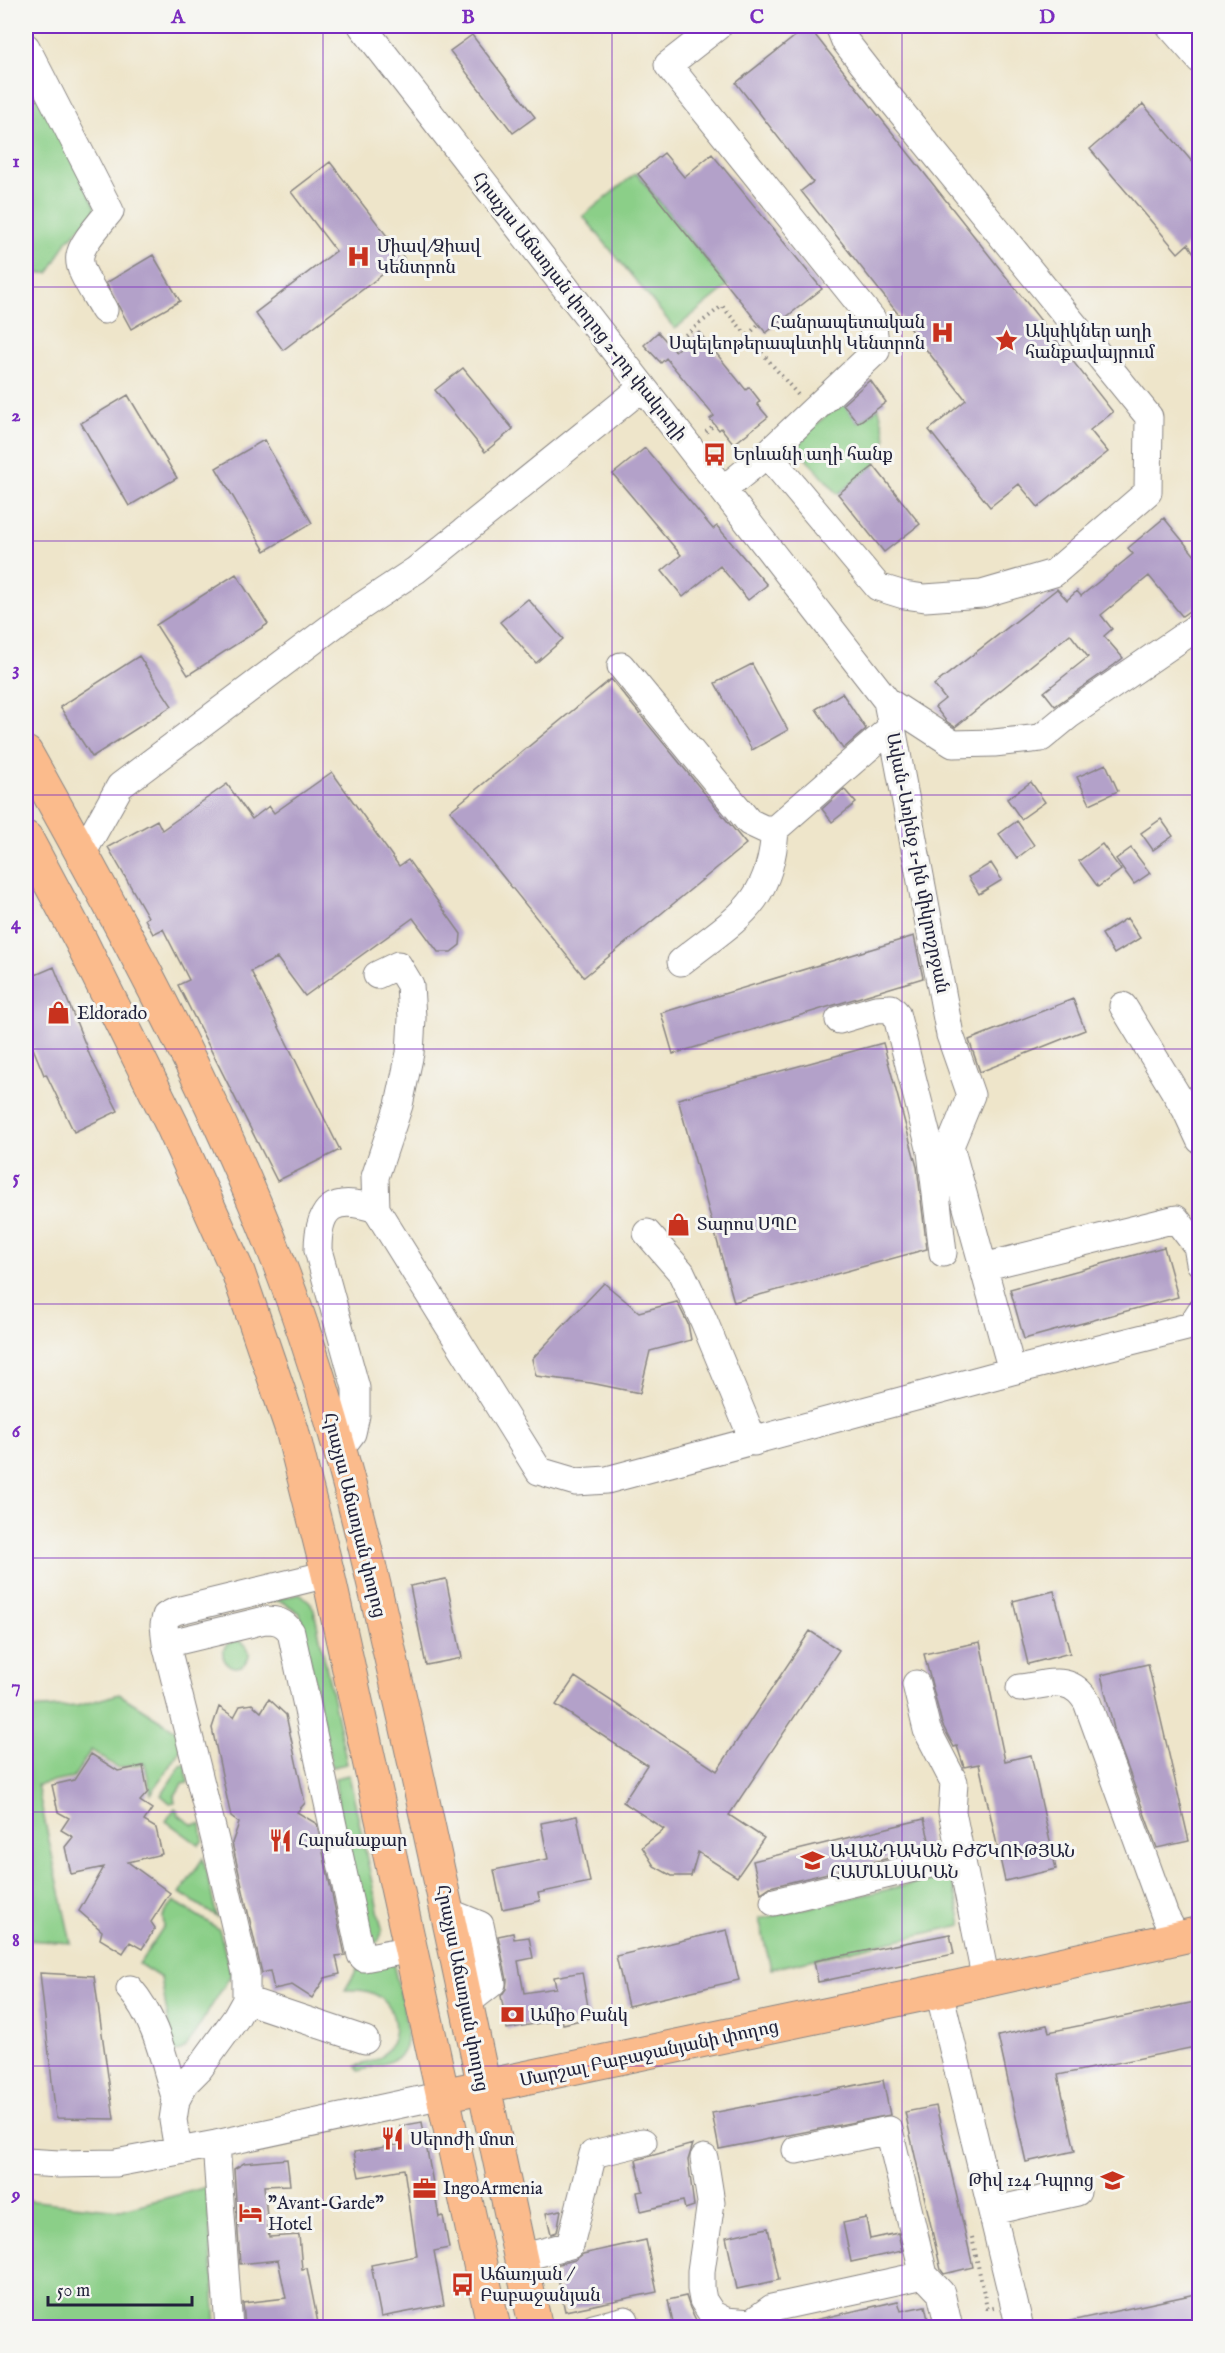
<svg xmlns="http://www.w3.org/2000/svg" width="1225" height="2353" font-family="'IM FELL English','Noto Serif Armenian',serif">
  <rect width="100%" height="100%" fill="#f6f6f2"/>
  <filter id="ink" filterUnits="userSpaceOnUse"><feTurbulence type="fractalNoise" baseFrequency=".0167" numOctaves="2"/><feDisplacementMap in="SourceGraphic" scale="12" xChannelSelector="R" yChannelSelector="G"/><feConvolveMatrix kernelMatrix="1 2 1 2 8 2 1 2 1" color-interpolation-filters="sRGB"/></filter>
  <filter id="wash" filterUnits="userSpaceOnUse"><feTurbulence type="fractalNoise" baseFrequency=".008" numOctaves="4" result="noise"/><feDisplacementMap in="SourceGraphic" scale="24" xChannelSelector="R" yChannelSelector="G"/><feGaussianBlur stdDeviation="1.35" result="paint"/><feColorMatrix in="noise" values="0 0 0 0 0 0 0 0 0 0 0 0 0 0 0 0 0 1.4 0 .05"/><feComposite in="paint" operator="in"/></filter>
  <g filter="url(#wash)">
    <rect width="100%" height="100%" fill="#eee5ca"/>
    <!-- green -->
    <path fill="#8bcf88" stroke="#567862" stroke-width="1.5" d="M26,67L95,206L94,214L67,241L49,273L26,274Z
      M636,173L728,286L675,329L583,216Z
      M842,401L858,423L879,408L886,438L874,466L838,494L794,445Z
      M301,1594L310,1602L314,1610L347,1764L332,1767L300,1613L283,1602L271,1600Z
      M223 1654a13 13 0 1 1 26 0a13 13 0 1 1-26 0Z
      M119,1694L182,1734L180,1750L151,1794L145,1763L118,1768L91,1750L73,1778L37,1785L71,1943L26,1940V1709L77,1706Z
      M186,1764L188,1783L182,1784L174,1797L175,1802L170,1803L161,1795L181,1765Z
      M349,1775L382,1929C380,1948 371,1945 355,1948L335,1778Z
      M175,1808L178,1811L177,1814L193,1825L201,1824L203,1840L199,1845L166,1821Z
      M203,1858L217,1917L180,1893Z
      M951,1875L962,1925L771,1969L759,1919Z
      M174,1901L219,1929L231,1975L186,2047L181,2051L175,2052L167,2034L170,2032L161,1978L139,1964L164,1926L163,1916Z
      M393,1963C397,1985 418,2042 398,2057C387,2065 370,2067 358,2071L356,2066C365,2063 375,2062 382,2056C404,2036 396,2000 369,1992C361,1989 353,1990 345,1990L359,1966Z
      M207,2187L216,2327L26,2328V2200L120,2210Z"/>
    <g id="blocks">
      <!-- building -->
      <path fill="#b3a1c9" d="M808,26L1113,412L1090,430L1108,452L1038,507L1019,484L990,507L929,430L966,400L801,191L813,182L736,83Z
        M472,35L535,117L513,133L450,51Z
        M1143,104L1200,171V262L1188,244L1178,253L1090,149Z
        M664,153L684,177L712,154L822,289L766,333L638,174Z
        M330,162L404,258L283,350L255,313L336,251L291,192Z
        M153,255L180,301L131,329L106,283Z
        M658,332L675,351L699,332L746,390L749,387L760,401L757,404L768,417L734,444L721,428L719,430L710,419L714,416L666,358L661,363L644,345Z
        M463,368L513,429L485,452L435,390Z
        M870,380L886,402L858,423L843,404Z
        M128,395L177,478L129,506L81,423Z
        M264,440L312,523L265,551L216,468Z
        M645,448L713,529L717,526L767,585L748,600L720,566L683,597L662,571L681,555L613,474Z
        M874,466L920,524L884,552L838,494Z
        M1164,518L1200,562V603L1182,616L1149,576L1101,615L1112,629L1104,636L1123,658L1114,665L1055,706L1044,692L1088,657L1070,634L955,727L946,721L935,707L945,699L934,685L1057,589L1067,600L1077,591L1081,596L1133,554L1128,548Z
        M236,574L268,624L188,675L156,625Z
        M528,599L563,639L536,663L500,622Z
        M139,656L172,706L92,757L60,707Z
        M752,664L788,730L752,750L715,683Z
        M611,679L746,844L584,977L450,811Z
        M842,693L866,729L843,749L816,709Z
        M1106,764L1118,791L1090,804L1077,777Z
        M332,772L399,866L408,860L461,934L460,945L451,952H438L413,918L305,996L277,958L251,971L340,1150L277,1181L178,985L189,980L163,929L153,934L145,919L148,917L108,847L157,820L162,830L227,784L252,819L269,806L274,813Z
        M1031,782L1045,802L1021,819L1007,799Z
        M844,789L856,803L832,822L822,809Z
        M1161,819L1173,836L1153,850L1141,833Z
        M1017,821L1034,845L1017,858L999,834Z
        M1102,844L1121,870L1098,887L1079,861Z
        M1131,848L1150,873L1134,884L1116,859Z
        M991,863L1002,880L979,894L968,877Z
        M1127,918L1140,938L1114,954L1102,934Z
        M914,936L923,978L673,1054L661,1013Z
        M54,967L90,1056L118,1111L74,1132L46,1074L44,1075L26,1031V979Z
        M1073,999L1085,1030L980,1072L969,1040Z
        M883,1043L917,1167L927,1249L734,1302L678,1099Z
        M1164,1247L1178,1297L1024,1339L1010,1289Z
        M604,1283L639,1312L677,1302L688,1324L691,1340L650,1351L640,1393L591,1383L536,1376L532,1359Z
        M446,1579L462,1658L426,1665L410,1586Z
        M1054,1591L1070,1653L1028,1664L1013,1601Z
        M810,1631L839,1650L729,1815L764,1838L737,1877L698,1852L691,1876H672L654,1866L642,1847L664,1829L623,1802L647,1765L556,1705L575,1677L717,1771Z
        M980,1642L1005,1761L1031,1755L1056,1869L1005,1881L979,1764L964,1767L957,1746L954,1747L942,1724L924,1654Z
        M1148,1664L1189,1841L1157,1848L1115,1733L1101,1675Z
        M269,1699L286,1715L305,1803L297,1812L317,1824L345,1955L336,1956L340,1974L325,1978L312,1998L292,1985L274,1989L270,1971L262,1973L232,1843L239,1823L231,1817L212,1728L219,1707L234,1717L240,1706L252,1704L261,1712Z
        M91,1754L118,1771L143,1766L148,1792L140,1801L152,1809L144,1821L156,1828L162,1854L128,1862L170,1893L151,1922L155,1928L142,1949L130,1942L123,1953L100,1939L102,1931L79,1911L104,1867L71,1874L65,1847L73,1837L61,1830L69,1818L58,1812L52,1785L74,1780Z
        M577,1816L590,1882L538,1893L540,1901L502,1909L494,1870L548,1859L541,1823Z
        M924,1819L931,1848L770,1887L761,1893L753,1861Z
        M727,1930L739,1980L628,2006L616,1956Z
        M513,1933L514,1939L529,1937L533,1958L518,1961L524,1993L556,1988L554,1977L582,1972L590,2018L563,2024L562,2019L507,2029L501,1996L506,1989L507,1980L498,1936Z
        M950,1934L954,1954L818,1982L814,1961Z
        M40,1973L94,1976L114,2119L56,2118Z
        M1200,2001V2046L1058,2075L1075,2151L1026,2162L998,2036L1047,2025L1049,2032Z
        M883,2080L890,2115L719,2149L712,2113Z
        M936,2106L973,2267L944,2274L941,2270L905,2112Z
        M422,2122L439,2217L443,2216L449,2248L434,2251L444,2305L381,2317L371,2265L417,2256L404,2169L359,2177L354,2152L403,2144L400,2126Z
        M693,2144L688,2160L694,2206L685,2209L683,2201L641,2211L637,2192L643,2191L636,2160Z
        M287,2159L290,2185L264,2186L269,2237L299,2235L302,2269L307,2268L318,2323L297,2328H245L243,2303L286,2298L278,2260L240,2264L234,2169L244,2163Z
        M561,2210L557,2232L551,2234L546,2213Z
        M866,2218L870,2239L898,2233L902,2251L851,2262L843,2223Z
        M768,2228L779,2280L737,2289L726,2237Z
        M646,2240L657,2292L565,2311L555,2265L575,2260L583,2254Z
        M1200,2293V2328H1070V2321Z
        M686,2296L690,2308L700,2328H674L668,2300Z
        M898,2301L901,2311L925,2306L930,2328H811L810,2321Z"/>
    </g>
  </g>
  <g filter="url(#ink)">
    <use href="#blocks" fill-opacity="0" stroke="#888482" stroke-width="1.5"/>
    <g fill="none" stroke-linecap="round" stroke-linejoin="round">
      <defs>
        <path id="minor" d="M362,26L887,701
          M718,26L668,65L872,319L876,351L767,454L724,489
          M1170,26L1200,60
          M26,47L110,211C69,261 72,255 104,310
          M767,454L878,587L904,595L925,598L982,594L1054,573L1148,492L1149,417L888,96L845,41L839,26
          M621,666L749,822L764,829H775L892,727
          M82,854L120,786L342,619L416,570L643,387
          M681,962C736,918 771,905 775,829
          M1123,1006L1186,1110L1200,1140
          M839,1020L876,1009L891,1008L896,1013L931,1152L943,1253
          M376,1209L375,1177L399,1105L410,1053L412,1018L410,985L398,965L377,975
          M647,1233L681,1272L704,1321L754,1442
          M983,1267L1176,1219L1197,1246L1200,1263
          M1012,1371L950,1146L971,1095L950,1035L887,701L953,744L994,743L1041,738L1069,715L1200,625
          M340,1449L352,1433L356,1415V1388L318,1250C318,1206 334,1195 376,1209L539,1471L576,1482L607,1480L1012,1371L1191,1326L1200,1312
          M166,1644L265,1620C277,1620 284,1622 291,1632L361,1955L364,1958L412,1949
          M916,1684L927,1730L954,1782L952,1812L986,1981
          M1020,1688C1048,1685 1070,1673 1087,1702L1165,1916L1177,1939
          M774,1902L960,1857
          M448,1912L480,1925L492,1983L465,2004
          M130,1989C157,2020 164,2062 176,2100
          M939,1991L1020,2328
          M246,2000L365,2040
          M216,2144L229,2328
          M178,2150L173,2120L176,2100L185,2083L199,2069L236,2018L246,2000V1973L215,1840L166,1644L164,1625L166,1616L176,1611L328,1574
          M796,2150L889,2130L924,2275L941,2293L949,2328
          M704,2158L711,2202L701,2271V2289L703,2300L712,2314L725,2321L751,2323L772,2308L924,2275
          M26,2162L59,2164L116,2163L216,2144L443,2095
          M992,2211L1077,2192
          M520,2258L570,2245L593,2154L643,2142
          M593,2328L625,2320L627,2328"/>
        <path id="major" d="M443,2095L939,1991L1200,1933"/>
        <path id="highway" d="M26,753C119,919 210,1085 279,1263C333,1403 367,1551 400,1698C448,1907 489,2118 536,2328
          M26,838L81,941L172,1125L238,1272L292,1430L328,1574L494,2328"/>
      </defs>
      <!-- minor casing -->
      <use href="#minor" stroke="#888482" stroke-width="29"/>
      <!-- major casing -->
      <use href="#major" stroke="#888482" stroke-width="35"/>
      <!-- highway casing -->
      <use href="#highway" stroke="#888482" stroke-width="35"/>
      <!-- path -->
      <path stroke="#888482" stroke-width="4" stroke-dasharray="1.5 4.5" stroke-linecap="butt" d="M748,335L759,324
        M671,346L722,306L798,395
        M706,432L715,424
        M972,2237L987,2308L994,2307"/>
      <!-- minor -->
      <use href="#minor" stroke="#fff" stroke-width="27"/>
      <!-- major -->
      <use href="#major" stroke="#fbbb8c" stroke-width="33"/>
      <!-- highway -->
      <use href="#highway" stroke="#fbbb8c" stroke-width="33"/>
    </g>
  </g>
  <!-- grid -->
  <path fill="none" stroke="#7b2cbf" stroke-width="1.5" stroke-opacity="0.55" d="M323,26V2328M612,26V2328M902,26V2328M26,287H1200M26,541H1200M26,795H1200M26,1049H1200M26,1304H1200M26,1558H1200M26,1812H1200M26,2066H1200"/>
  <!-- icons -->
  <defs>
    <symbol id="hospital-bare" viewBox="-9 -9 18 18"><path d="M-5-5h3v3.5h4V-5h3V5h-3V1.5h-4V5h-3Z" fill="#c8321e" stroke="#f6f6f2" stroke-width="2.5" paint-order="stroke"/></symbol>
    <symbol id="sight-bare" viewBox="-9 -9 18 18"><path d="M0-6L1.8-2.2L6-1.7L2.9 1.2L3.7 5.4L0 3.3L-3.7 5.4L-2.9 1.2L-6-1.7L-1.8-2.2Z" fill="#c8321e" stroke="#f6f6f2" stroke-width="2.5" paint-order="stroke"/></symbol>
    <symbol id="bus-bare" viewBox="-9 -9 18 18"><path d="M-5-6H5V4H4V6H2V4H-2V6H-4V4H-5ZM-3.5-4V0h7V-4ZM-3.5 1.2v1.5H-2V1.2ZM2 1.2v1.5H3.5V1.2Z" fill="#c8321e" stroke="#f6f6f2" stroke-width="2.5" paint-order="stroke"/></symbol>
    <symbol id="shop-bare" viewBox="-9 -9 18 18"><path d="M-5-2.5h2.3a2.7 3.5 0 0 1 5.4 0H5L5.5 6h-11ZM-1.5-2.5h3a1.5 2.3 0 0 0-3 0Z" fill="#c8321e" stroke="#f6f6f2" stroke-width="2.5" paint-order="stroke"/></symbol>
    <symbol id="restaurant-bare" viewBox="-9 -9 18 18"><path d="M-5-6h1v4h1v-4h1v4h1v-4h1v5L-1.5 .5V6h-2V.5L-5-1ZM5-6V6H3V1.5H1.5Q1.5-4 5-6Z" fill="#c8321e" stroke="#f6f6f2" stroke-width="2.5" paint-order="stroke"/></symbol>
    <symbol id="university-bare" viewBox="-9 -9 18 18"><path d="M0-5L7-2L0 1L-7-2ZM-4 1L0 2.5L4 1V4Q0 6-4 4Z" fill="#c8321e" stroke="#f6f6f2" stroke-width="2.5" paint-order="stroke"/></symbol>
    <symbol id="bank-bare" viewBox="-9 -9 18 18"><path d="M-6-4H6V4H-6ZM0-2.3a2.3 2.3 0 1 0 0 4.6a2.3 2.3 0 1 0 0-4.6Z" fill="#c8321e" stroke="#f6f6f2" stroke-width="2.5" paint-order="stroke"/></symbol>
    <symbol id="school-bare" viewBox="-9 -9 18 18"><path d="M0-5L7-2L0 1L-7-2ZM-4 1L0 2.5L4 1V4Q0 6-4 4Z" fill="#c8321e" stroke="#f6f6f2" stroke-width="2.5" paint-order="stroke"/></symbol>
    <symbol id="office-bare" viewBox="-9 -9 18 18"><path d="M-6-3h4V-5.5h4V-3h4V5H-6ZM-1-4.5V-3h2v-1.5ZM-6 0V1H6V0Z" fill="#c8321e" stroke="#f6f6f2" stroke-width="2.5" paint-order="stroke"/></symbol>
    <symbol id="hotel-bare" viewBox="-9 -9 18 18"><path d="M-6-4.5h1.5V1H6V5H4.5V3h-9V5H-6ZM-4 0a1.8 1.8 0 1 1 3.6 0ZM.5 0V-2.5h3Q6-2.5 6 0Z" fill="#c8321e" stroke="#f6f6f2" stroke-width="2.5" paint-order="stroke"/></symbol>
  </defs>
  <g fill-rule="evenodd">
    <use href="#hospital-bare" x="342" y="240" width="33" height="33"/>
    <use href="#hospital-bare" x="926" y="316" width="33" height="33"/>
    <use href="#sight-bare" x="990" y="324" width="33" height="33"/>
    <use href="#bus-bare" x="698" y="438" width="33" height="33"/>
    <use href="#shop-bare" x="42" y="996" width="33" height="33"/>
    <use href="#shop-bare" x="662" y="1208" width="33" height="33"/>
    <use href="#restaurant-bare" x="264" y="1824" width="33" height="33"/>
    <use href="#university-bare" x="796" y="1844" width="33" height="33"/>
    <use href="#bank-bare" x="496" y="1998" width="33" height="33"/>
    <use href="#restaurant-bare" x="376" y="2122" width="33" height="33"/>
    <use href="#school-bare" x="1096" y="2164" width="33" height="33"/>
    <use href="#office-bare" x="408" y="2172" width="33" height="33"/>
    <use href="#hotel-bare" x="234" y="2196" width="33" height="33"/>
    <use href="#bus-bare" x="446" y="2268" width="33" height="33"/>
  </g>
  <g text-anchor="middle" stroke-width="6" stroke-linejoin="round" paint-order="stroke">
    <!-- poi labels -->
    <g font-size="18" fill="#22223b" stroke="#f6f6f2" text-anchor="start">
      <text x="377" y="252">Միավ/Ձիավ<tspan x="377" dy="21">Կենտրոն</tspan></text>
      <text x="925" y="328" text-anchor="end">Հանրապետական<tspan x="925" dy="21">Սպելեոթերապևտիկ Կենտրոն</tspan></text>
      <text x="1025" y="337">Ակսիկներ աղի<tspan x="1025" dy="21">հանքավայրում</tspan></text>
      <text x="733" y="460">Երևանի աղի հանք</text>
      <text x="77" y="1019">Eldorado</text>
      <text x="697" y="1230">Տարոս ՍՊԸ</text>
      <text x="298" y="1846">Հարսնաքար</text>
      <text x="830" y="1857">ԱՎԱՆԴԱԿԱՆ ԲԺՇԿՈՒԹՅԱՆ<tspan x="830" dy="21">ՀԱՄԱԼՍԱՐԱՆ</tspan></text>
      <text x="530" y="2021">Ամիօ Բանկ</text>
      <text x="410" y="2145">Սերոժի մոտ</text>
      <text x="1094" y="2186" text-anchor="end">Թիվ 124 Դպրոց</text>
      <text x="443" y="2194">IngoArmenia</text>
      <text x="268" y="2209">"Avant-Garde"<tspan x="268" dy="21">Hotel</tspan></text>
      <text x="480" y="2280">Աճառյան /<tspan x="480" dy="21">Բաբաջանյան</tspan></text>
    </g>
    <!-- street labels -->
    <g font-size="18" fill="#22223b" stroke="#f6f6f2">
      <text transform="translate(580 306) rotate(52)" y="6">Հրաչյա Աճառյան փողոց 2-րդ փակուղի</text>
      <text transform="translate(918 863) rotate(79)" y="6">Ավան-Առինջ 1-ին միկրոշրջան</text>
      <text transform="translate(355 1515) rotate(76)" y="6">Հրաչյա Աճառյան փողոց</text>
      <text transform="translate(463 1988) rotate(79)" y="6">Հրաչյա Աճառյան փողոց</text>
      <text transform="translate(649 2053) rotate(-12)" y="6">Մարշալ Բաբաջանյանի փողոց</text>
    </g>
  </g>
  <!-- margin -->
  <rect width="1225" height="2353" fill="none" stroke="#f6f6f2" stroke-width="66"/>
  <!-- scale -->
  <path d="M48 2296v9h144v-9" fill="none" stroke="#22223b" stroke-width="3"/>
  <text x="57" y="2296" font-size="18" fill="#22223b" stroke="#f6f6f2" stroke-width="4.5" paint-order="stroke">50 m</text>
  <rect x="33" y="33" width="1159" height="2287" fill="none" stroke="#7b2cbf" stroke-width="2"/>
  <g font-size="20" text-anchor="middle" font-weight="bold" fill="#7b2cbf">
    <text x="178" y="23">A</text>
    <text x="468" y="23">B</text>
    <text x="757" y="23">C</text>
    <text x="1047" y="23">D</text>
    <text x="16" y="167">1</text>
    <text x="16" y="421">2</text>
    <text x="16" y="675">3</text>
    <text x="16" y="929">4</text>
    <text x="16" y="1183">5</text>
    <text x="16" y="1437">6</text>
    <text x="16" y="1692">7</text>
    <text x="16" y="1946">8</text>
    <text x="16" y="2200">9</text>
  </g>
</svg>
